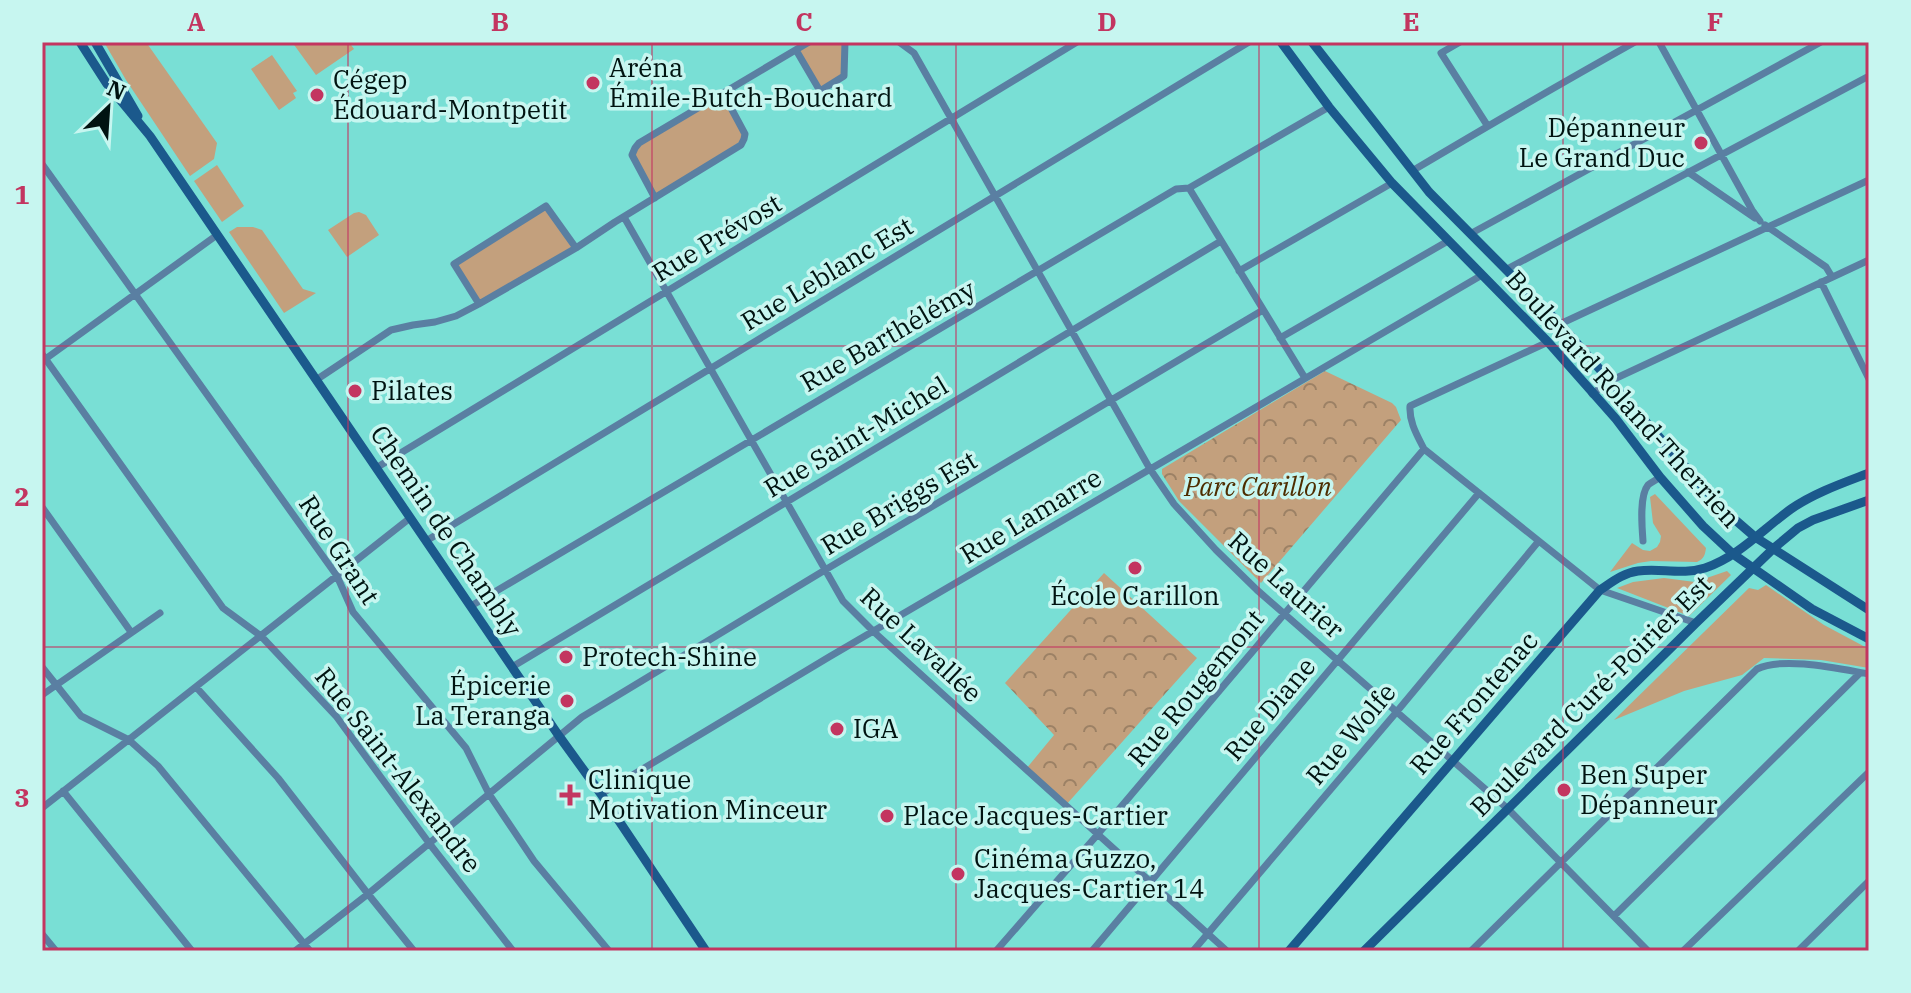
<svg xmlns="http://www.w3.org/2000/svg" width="1911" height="993" font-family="'IBM Plex Serif',serif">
  <defs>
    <pattern id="forest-crowns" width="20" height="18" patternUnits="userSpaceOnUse" patternTransform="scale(2)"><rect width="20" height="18" fill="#c3a07d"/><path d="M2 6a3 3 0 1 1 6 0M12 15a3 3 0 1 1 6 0" fill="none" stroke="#9c8165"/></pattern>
  </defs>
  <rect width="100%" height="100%" fill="#79dfd5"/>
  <!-- grass -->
  <path fill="#c3a07d" d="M104,42H146L217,143L214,159L190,176L126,80Z
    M292,42H349L354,49L316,75Z
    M809,42H845L844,76L820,91L796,50Z
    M272,55L297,91L293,93L296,98L279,110L251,69Z
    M723,93L744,139L655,198L632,155L635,148Z
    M217,165L244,206L222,222L194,181Z
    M546,206L576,248L479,304L454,264Z
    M359,212L366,215L379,235L347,257L328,230L354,213Z
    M237,227H253L262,230L303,289L316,293L284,313L229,232Z
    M1655,494L1706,548C1705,555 1704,559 1697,562L1651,561L1638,563L1610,572L1632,543L1643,550L1650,551L1657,547L1660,542L1661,536L1653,523L1650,497Z
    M1727,571L1731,575L1689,616L1617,588L1633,582L1664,578L1695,582Z
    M1766,585L1824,625L1869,649V668L1821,660L1764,658L1742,675L1684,691L1614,720L1749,588L1758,590Z"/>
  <!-- forest -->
  <path fill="url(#forest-crowns)" d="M1325,371L1392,403L1396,407L1401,420L1261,583L1179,501L1162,474V469Z
    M1104,573L1197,658L1066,805L1026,769L1054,735L1005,683Z"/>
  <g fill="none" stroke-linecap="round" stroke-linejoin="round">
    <!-- street -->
    <path stroke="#5a7fa2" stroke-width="7" d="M899,42L914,53L1150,469L1174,504L1216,550L1257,590L1508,809L1648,951
      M1460,42L1441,53L1487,125
      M1659,42L1752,210L1760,221
      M796,50L820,91L844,76L845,42
      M42,164L337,576L353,612L466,748L489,794L534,861L609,951
      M1412,171C1486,127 1560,84 1635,42
      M1688,172L1755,218
      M1189,188L1305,378
      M655,198L632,155L635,148L639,143L809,42
      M624,217L843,601L874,632L1227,951
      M1765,225L1826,267L1832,277
      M1470,234L1821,42
      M1507,269L1869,76
      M1239,271L1392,183
      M1821,282L1869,379
      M479,304L454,264L546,206L576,248
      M1560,324L1869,180
      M1280,338L1448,241
      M1548,342L1410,406C1409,422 1417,435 1424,449L1600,590L1696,623
      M42,354L223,608L261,636L336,716L429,843L513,951
      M44,360L217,235
      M316,380L391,330L413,325L435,322L456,316L479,304L576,248L615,222L741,145L744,139L745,134L723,93
      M1592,394L1610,381L1869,260
      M376,468L1077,42
      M42,507L131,632
      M426,541L1249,42
      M1643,541C1642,527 1639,496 1648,485C1650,483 1658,479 1660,477
      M471,606L1176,189L1189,188L1329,107
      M42,667L81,716L129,740L158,766L310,951
      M512,667L1221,241
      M196,687L278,778L368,894L414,951
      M42,695L160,613
      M63,791L192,951
      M601,794L829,657L1482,275
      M42,808L410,518
      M1614,916L1860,673
      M42,934L56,951
      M295,951L368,894L582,717L825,570L1263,310
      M996,951L1098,834L1424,449
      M1092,951L1479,493
      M1193,951L1394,715L1538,542
      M1471,951L1757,669C1783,656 1840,669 1869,674
      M1683,951L1869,772
      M1798,951L1869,881"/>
    <!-- secondary -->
    <path stroke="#1b598c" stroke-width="9" d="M80,42L107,84L150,136L559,736L601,794L706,951
      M95,42L138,116
      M1281,42L1329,107L1392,183L1548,342L1616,419L1660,477L1703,526L1733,554L1812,609L1869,639
      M1312,42L1429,192L1560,324L1704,488L1733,518L1755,537L1869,610
      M1289,951L1600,590C1612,582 1623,573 1638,571C1660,568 1683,575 1705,568C1738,557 1763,529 1791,509C1814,493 1843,483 1869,473
      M1364,951L1696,623L1774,548L1798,528L1813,520L1869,500"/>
  </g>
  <!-- grid -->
  <path fill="none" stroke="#c33560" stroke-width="2" stroke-opacity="0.55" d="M348,42V951M652,42V951M956,42V951M1259,42V951M1563,42V951M42,346H1869M42,647H1869"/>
  <!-- markers -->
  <g fill="#c33560" stroke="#c7f6f0" stroke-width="3">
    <circle cx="593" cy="83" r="8"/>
    <circle cx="317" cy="95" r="8"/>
    <circle cx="1701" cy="143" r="8"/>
    <circle cx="355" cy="391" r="8"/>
    <circle cx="1135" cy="568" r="8"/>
    <circle cx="566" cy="657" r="8"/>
    <circle cx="567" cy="701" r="8"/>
    <circle cx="837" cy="729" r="8"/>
    <circle cx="1564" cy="790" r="8"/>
    <path d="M566 783h8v8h8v8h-8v8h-8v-8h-8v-8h8z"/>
    <circle cx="887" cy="816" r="8"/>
    <circle cx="958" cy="874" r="8"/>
  </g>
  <g text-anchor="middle" stroke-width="7" stroke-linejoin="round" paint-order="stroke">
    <!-- poi labels -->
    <g font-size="26" fill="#001311" stroke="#c7f6f0" text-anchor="start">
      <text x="609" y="77">Aréna<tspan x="609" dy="30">Émile-Butch-Bouchard</tspan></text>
      <text x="333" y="89">Cégep<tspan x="333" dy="30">Édouard-Montpetit</tspan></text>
      <text x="1685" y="137" text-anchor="end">Dépanneur<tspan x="1685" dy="30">Le Grand Duc</tspan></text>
      <text x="371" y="400">Pilates</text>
      <text x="1135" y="605" text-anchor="middle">École Carillon</text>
      <text x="582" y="666">Protech-Shine</text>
      <text x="551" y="695" text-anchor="end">Épicerie<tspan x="551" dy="30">La Teranga</tspan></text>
      <text x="853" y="738">IGA</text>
      <text x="1580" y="784">Ben Super<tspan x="1580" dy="30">Dépanneur</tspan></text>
      <text x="588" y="789">Clinique<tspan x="588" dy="30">Motivation Minceur</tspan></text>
      <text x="903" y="825">Place Jacques-Cartier</text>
      <text x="974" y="868">Cinéma Guzzo,<tspan x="974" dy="30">Jacques-Cartier 14</tspan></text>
    </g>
    <!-- street labels -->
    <g font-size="26" fill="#001311" stroke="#c7f6f0">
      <text transform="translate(717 238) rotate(-31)" y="9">Rue Prévost</text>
      <text transform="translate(827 274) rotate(-31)" y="9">Rue Leblanc Est</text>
      <text transform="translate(888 336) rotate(-30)" y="9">Rue Barthélémy</text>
      <text transform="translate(1623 399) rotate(48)" y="9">Boulevard Roland-Therrien</text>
      <text transform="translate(856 437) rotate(-31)" y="9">Rue Saint-Michel</text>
      <text transform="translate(899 503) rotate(-31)" y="9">Rue Briggs Est</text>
      <text transform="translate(1031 516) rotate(-31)" y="9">Rue Lamarre</text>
      <text transform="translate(446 531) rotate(56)" y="9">Chemin de Chambly</text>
      <text transform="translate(339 550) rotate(57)" y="9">Rue Grant</text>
      <text transform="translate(1286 585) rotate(42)" y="9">Rue Laurier</text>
      <text transform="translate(921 645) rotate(43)" y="9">Rue Lavallée</text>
      <text transform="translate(1196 688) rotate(-50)" y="9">Rue Rougemont</text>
      <text transform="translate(1591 696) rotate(-45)" y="9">Boulevard Curé-Poirier Est</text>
      <text transform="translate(1474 703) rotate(-49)" y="9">Rue Frontenac</text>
      <text transform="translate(1270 709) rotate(-50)" y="9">Rue Diane</text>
      <text transform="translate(1351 734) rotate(-50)" y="9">Rue Wolfe</text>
      <text transform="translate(398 770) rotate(52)" y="9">Rue Saint-Alexandre</text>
    </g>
    <!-- park labels -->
    <g font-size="26" font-style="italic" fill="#4e2d00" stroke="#c7f6f0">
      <text x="1258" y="496">Parc Carillon</text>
    </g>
  </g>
  <!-- border -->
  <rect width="1911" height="993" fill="none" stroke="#c7f6f0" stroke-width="88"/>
  <!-- north arrow -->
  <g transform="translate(108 108) rotate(25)" stroke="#c7f6f0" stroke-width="6" paint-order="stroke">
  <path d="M0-6L14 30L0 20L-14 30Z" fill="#001311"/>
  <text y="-12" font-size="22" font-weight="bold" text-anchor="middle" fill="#001311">N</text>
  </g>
  <rect x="44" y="44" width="1823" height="905" fill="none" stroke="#c33560" stroke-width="3"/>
  <g font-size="26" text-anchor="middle" font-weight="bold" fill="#c33560">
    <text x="196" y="31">A</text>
    <text x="500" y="31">B</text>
    <text x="804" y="31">C</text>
    <text x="1107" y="31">D</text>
    <text x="1411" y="31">E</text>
    <text x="1715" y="31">F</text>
    <text x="22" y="204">1</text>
    <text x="22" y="506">2</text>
    <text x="22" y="807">3</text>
  </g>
</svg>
